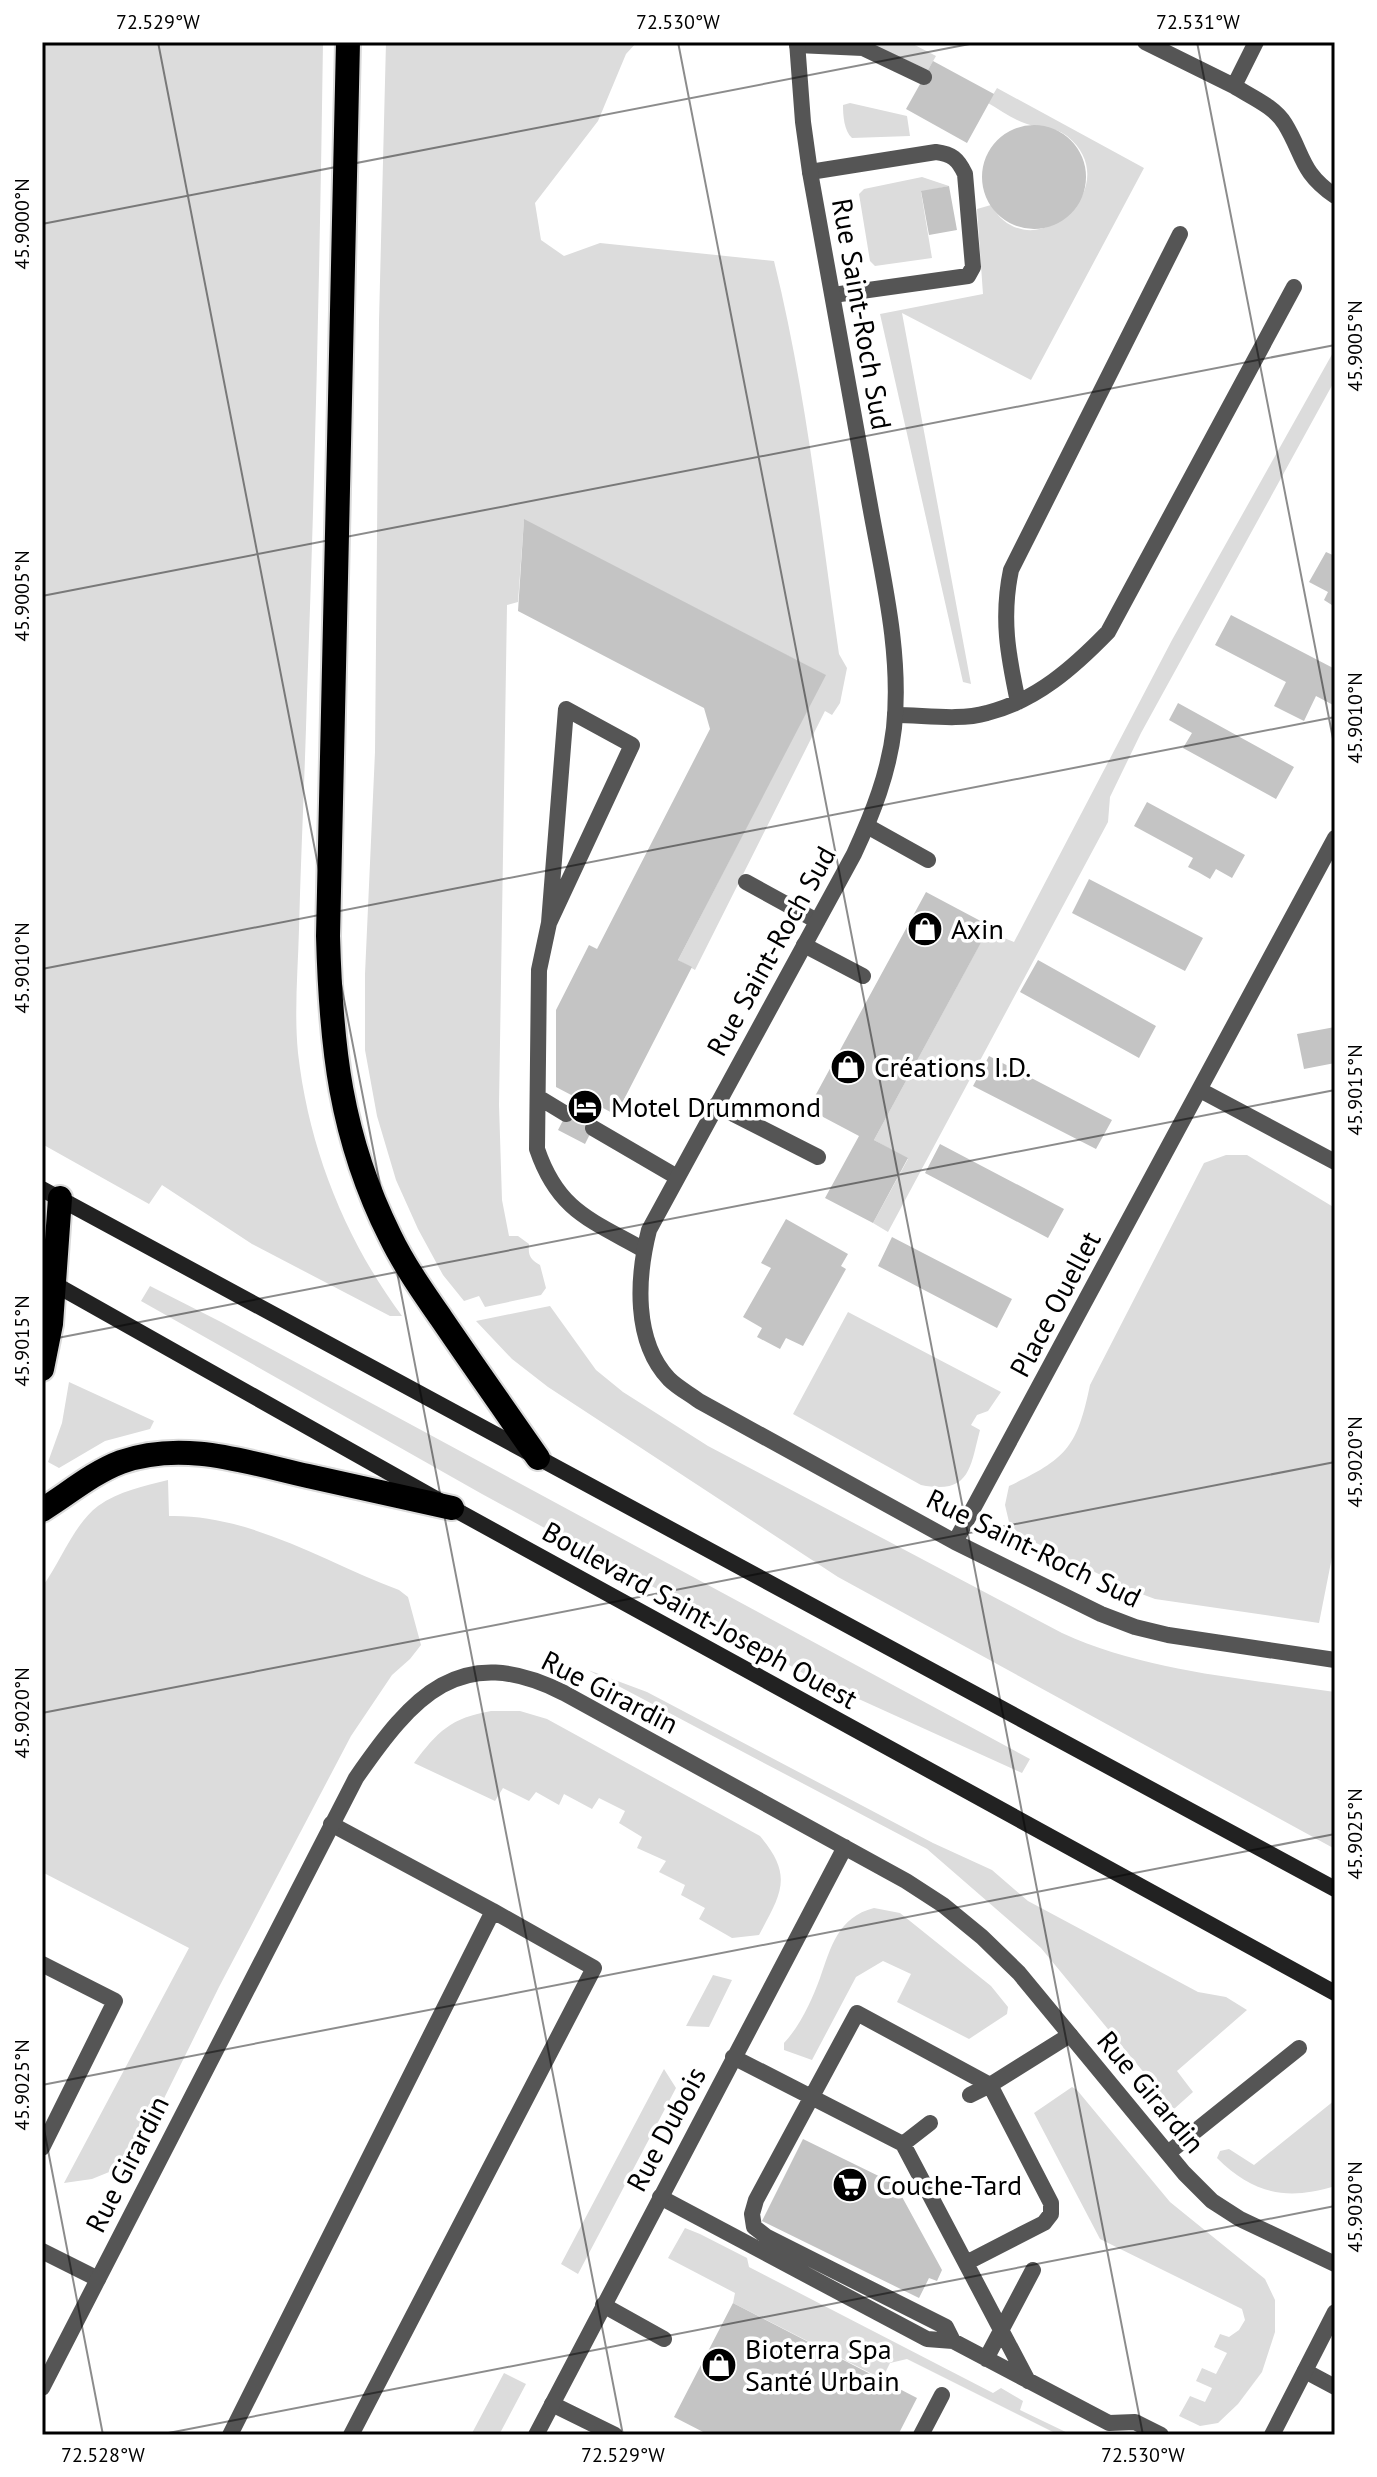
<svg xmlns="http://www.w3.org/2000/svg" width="1377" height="2477" font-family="'PT Sans',sans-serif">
  <rect width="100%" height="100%" fill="#fff"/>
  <!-- green -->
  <path fill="#dcdcdc" d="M42,42H323C320,259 315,477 307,694C305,772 301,850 299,929C298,969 294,1012 298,1053C309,1149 345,1239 402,1316H390L252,1244L162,1185L149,1204L42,1144Z
    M386,42H637L626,54L598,121L535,203L541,240L564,256L600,243L774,261C806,390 820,523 839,654L847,668L840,703L832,715L825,711L695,970L678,960L825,675L524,520L518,602L507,605L499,1105L502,1200L509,1236H518L529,1244C528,1256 530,1259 540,1265L546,1288L541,1295L485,1307L479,1296L464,1301L443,1275L418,1229L396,1180L377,1116L365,1050V974L375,752L379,321Z
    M867,42H909L936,56L928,70Z
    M997,88L1144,168L1031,380L902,313L971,684L963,682L880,314L983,294L977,209L991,205C1030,273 1130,187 1067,136C1054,126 1040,129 1027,124C1014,120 1000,110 988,103Z
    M850,103L907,116L910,136L852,138C844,131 843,115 843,105Z
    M922,177L949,186L921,192L932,258L875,266L870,261L859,194L864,189Z
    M1335,349V380L1141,733L1110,797L1108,822L888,1232L873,1223L908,1159L874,1140L987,931L1014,942L1172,640Z
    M1226,1155H1247L1335,1208V1542L1319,1623L1155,1599L1131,1590L1020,1535L1009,1522L1005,1505L1009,1486C1066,1459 1077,1448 1090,1385L1204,1163Z
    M150,1286L221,1322L1030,1759L1022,1773L808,1676L681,1602L482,1494L141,1301Z
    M550,1306L596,1370L623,1392L708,1446L1062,1633C1147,1672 1243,1678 1335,1692V1849L838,1577L548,1387L512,1359L476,1321Z
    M848,1312L1001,1392L988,1411L977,1415L971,1425L980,1430C970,1468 970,1495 921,1485L793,1414Z
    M69,1382L154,1421L150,1429L105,1441L59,1468L48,1462L62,1423Z
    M168,1480L169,1516C250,1514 325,1562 399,1590L408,1597L421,1645L410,1659L392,1675L351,1736L219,1987L141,2145L119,2168L92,2179L64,2183L189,1948L42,1872V1587C61,1562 73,1525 98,1506C119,1491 144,1486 168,1480Z
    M588,1670L647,1692L933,1843L992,1870L1028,1901L1198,1992L1226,1997L1247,2010L1177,2071L1193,2092L1174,2109L1041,1948L927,1849Z
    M491,1711H520L547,1719L760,1836C794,1876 781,1894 759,1935L732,1938L699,1919L705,1908L681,1895L685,1885L659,1872L666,1861L637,1848L642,1837L619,1823L625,1811L599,1798L592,1809L564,1794L559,1805L536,1792L529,1801L503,1788L495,1801L414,1763C438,1731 451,1718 491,1711Z
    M874,1908L900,1913L991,1986L1008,2007L1007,2014L969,2039L897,2002L911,1974L883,1961L856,1977L812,2060L784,2050V2043C800,2026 812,2000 820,1978C831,1947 838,1917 874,1908Z
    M713,1975L732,1980L709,2027L686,2026Z
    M664,2069L676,2088L578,2274L561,2264Z
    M1072,2087L1077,2090L1170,2202L1265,2279L1275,2300V2332L1262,2372L1238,2404L1218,2423L1200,2426L1179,2416L1190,2396L1205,2402L1212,2388L1196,2381L1202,2368L1216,2374L1227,2353L1214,2347L1220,2334L1229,2337L1239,2330L1245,2320L1242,2309L1100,2239L1034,2113Z
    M1335,2100V2186C1287,2201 1253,2194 1217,2158L1220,2151L1229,2149L1254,2165Z
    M685,2228L700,2234L747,2258L749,2267L993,2393L1001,2388L1023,2401L1020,2410L1072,2435H1059L907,2359L890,2363L882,2379L733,2303L735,2293L668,2258Z
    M504,2373L526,2384L499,2435H471Z"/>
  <!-- building -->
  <path fill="#c4c4c4" d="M933,61L994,94L967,143L906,109Z
    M982 177a52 52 0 1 1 104 0a52 52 0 1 1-104 0Z
    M949,186L957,230L929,235L921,191Z
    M524,519L826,675L678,960L692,967L616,1115L603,1108L585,1144L558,1130L575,1097L556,1087V1010L589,945L597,949L710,729L704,708L518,611Z
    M1326,552L1335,556V607L1324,600L1328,592L1309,582Z
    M1231,615L1335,669V706L1316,696L1304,721L1274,706L1286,682L1215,645Z
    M1178,703L1294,767L1276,799L1183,748L1192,733L1169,720Z
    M1147,802L1245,855L1232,878L1216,869L1210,879L1198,872L1188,867L1193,858L1134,826Z
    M1089,879L1203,938L1185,971L1072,913Z
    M926,892L990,926L874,1140L908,1158L873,1223L825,1198L859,1136L808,1109Z
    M1038,960L1156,1026L1139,1058L1020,992Z
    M1335,1027V1063L1304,1069L1297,1034Z
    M989,1056L1112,1120L1096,1149L973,1086Z
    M940,1144L1064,1209L1048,1238L925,1173Z
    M786,1219L848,1254L841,1266L846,1269L803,1346L786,1338L780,1349L757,1337L762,1328L743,1317L771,1268L761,1263Z
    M892,1237L1012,1299L997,1328L878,1266Z
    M803,2139L895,2184L942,2270L937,2281L929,2278L919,2298L762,2221Z
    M733,2303L917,2398L898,2435H709L674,2417Z"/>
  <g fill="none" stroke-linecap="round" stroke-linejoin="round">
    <defs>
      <path id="motorway" d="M348,42L328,936C331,1046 340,1136 390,1236C404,1265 423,1292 441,1318C473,1365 506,1412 538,1458
        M42,1369L51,1324L60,1198
        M42,1510C68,1494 92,1473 121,1462C183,1440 246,1462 308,1476C356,1487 404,1497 452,1508"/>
    </defs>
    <!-- motorway casing -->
    <use href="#motorway" stroke="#dbdbdb" stroke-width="28"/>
    <!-- service -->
    <path stroke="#555" stroke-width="16" d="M1145,42L1234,86L1256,42
      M797,45L863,48L924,77
      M1234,86C1251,97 1274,106 1285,124C1304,155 1300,172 1335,196
      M810,172L936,152C952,154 958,159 965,174L973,267L968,276L833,295
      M1018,702C1008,655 1001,618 1011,570L1180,234
      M895,715C924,715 959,721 987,713C1036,701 1074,667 1108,632L1294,287
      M867,826L928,860
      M746,882L817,921
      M549,923L566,709L632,745L549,923L539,970L537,1149C558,1211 591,1220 644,1250
      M804,945L863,976
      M538,1097L566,1114
      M716,1105L818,1157
      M593,1128L677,1177
      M331,1824L493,1911
      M42,1964L115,2001L42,2148
      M733,2057L903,2144L1028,2381
      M903,2144L930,2123
      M1168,2153L1299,2048
      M660,2197L927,2339L953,2341L1109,2423L1135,2422L1161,2435
      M42,2251L98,2279
      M966,2263L1044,2223L1051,2214V2203L990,2085L970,2095
      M603,2305L664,2339
      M953,2341L946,2327L767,2237L754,2227L752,2214L756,2200L857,2013L990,2085L1070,2035
      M986,2359L1033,2270
      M1305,2371L1335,2387
      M552,2404L615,2435
      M230,2435L493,1911L594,1968L351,2435
      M921,2435L942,2395"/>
    <!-- minor -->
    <path stroke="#555" stroke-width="16" d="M797,42L803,122L810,172C830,281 850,390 869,500C882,574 902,652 894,728C889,772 873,813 854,854L649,1230C637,1277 633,1341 669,1379C678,1388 690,1394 699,1401L955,1542L1101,1614L1135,1627L1168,1635L1335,1660
      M1200,1090L1335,1162
      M955,1542L1335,838
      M42,2388L356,1778C412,1697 460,1640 564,1693L906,1881L943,1905L982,1937L1019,1973L1184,2173L1212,2201L1240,2219L1335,2264
      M536,2435L845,1847
      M1272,2435L1335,2312"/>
    <!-- secondary -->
    <path stroke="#222" stroke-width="16" d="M42,1189L1335,1889
      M42,1277L452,1508L1335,1993"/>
    <!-- motorway -->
    <use href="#motorway" stroke="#000" stroke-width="24"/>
  </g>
  <!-- ticks -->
  <path fill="none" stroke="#000" stroke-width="2" stroke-opacity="0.45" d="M158,42L623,2435M678,42L1143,2435M1197,42L1335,749M42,224L980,42M42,596L1335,345M42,969L1335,717M42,1341L1335,1090M42,1713L1335,1462M42,2085L1335,1834M42,2119L103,2435M158,2435L1335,2206"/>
  <!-- icons -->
  <defs>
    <symbol id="shop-disc" viewBox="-11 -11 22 22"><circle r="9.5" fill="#000" stroke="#fff"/><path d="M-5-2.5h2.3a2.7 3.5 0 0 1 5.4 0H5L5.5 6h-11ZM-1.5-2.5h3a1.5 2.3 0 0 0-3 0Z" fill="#fff"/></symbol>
    <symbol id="hotel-disc" viewBox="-11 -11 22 22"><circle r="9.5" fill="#000" stroke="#fff"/><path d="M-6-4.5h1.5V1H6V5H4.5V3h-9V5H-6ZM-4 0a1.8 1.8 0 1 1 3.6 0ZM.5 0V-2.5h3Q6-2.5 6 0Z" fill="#fff"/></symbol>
    <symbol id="supermarket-disc" viewBox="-11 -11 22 22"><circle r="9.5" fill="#000" stroke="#fff"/><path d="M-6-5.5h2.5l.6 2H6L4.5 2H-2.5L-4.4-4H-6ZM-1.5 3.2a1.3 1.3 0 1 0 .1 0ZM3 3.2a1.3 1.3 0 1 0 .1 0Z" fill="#fff"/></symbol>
  </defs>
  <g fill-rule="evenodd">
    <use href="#shop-disc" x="905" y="909" width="40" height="40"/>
    <use href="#shop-disc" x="828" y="1047" width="40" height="40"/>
    <use href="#hotel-disc" x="565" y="1087" width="40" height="40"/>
    <use href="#supermarket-disc" x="830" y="2165" width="40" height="40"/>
    <use href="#shop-disc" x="699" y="2345" width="40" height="40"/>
  </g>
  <g text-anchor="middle" stroke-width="7" stroke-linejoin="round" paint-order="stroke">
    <!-- street labels -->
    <g font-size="28" fill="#000" stroke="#fff">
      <text transform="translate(862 314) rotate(80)" y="10">Rue Saint-Roch Sud</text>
      <text transform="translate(771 951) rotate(-61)" y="10">Rue Saint-Roch Sud</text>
      <text transform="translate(1055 1304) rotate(-62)" y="10">Place Ouellet</text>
      <text transform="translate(1034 1548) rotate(26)" y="10">Rue Saint-Roch Sud</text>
      <text transform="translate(700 1615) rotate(29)" y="10">Boulevard Saint-Joseph Ouest</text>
      <text transform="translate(610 1692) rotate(27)" y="10">Rue Girardin</text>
      <text transform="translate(1151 2092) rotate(50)" y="10">Rue Girardin</text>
      <text transform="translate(666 2129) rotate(-62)" y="10">Rue Dubois</text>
      <text transform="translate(127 2164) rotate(-63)" y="10">Rue Girardin</text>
    </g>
    <!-- poi labels -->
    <g font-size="28" fill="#000" stroke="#fff" text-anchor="start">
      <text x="951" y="939">Axin</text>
      <text x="874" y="1077">Créations I.D.</text>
      <text x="611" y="1117">Motel Drummond</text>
      <text x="876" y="2195">Couche-Tard</text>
      <text x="745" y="2359">Bioterra Spa<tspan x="745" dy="32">Santé Urbain</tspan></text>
    </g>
  </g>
  <!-- border -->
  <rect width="1377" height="2477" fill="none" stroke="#ffffff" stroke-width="88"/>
  <rect x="44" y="44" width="1289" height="2389" fill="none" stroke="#000" stroke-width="3"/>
  <g font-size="20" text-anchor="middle" fill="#000">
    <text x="158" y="29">72.529°W</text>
    <text x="678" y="29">72.530°W</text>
    <text x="1198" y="29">72.531°W</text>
    <text transform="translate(22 224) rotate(-90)" y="7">45.9000°N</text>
    <text transform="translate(1355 346) rotate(-90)" y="7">45.9005°N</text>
    <text transform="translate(22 596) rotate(-90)" y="7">45.9005°N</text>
    <text transform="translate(1355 718) rotate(-90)" y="7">45.9010°N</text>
    <text transform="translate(22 968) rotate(-90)" y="7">45.9010°N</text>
    <text transform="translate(1355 1090) rotate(-90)" y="7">45.9015°N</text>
    <text transform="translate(22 1341) rotate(-90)" y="7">45.9015°N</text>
    <text transform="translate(1355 1462) rotate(-90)" y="7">45.9020°N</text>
    <text transform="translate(22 1713) rotate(-90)" y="7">45.9020°N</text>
    <text transform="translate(1355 1834) rotate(-90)" y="7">45.9025°N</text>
    <text transform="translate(22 2085) rotate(-90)" y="7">45.9025°N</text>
    <text transform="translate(1355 2207) rotate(-90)" y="7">45.9030°N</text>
    <text x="103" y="2462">72.528°W</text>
    <text x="623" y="2462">72.529°W</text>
    <text x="1143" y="2462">72.530°W</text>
  </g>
</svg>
